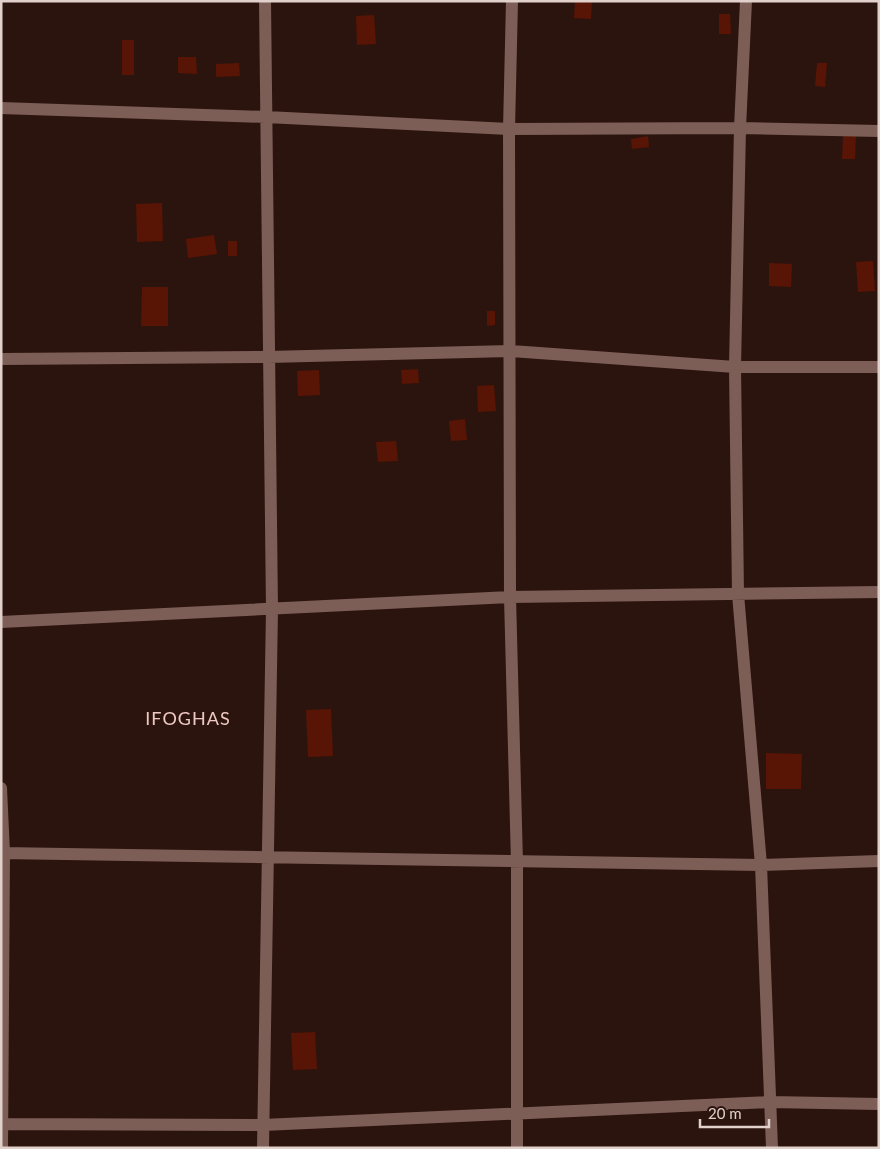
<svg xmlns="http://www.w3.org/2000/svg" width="880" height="1149" font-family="Lato,sans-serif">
  <rect width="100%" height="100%" fill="#2c140e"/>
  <!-- building -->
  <path fill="#581405" d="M575,1H592L591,19L574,18Z
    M719,14H730L731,34H719Z
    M374,15L376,44L357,45L356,16Z
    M122,40H134V75H122Z
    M178,57H196L197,74L178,73Z
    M239,63L240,76L216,77V64Z
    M817,63H827L825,87L815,86Z
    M843,135L856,136L855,159H842Z
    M648,136L649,147L632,149L631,139Z
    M162,203L163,241L137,242L136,204Z
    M214,235L217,254L188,258L186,239Z
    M228,241H237V256H228Z
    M873,261L875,291L858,292L856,262Z
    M769,263L792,264L791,287L769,286Z
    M142,287H168V326H141Z
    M487,311H495V325L487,326Z
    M418,369L419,383L402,384L401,370Z
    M319,370L320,395L298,396L297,371Z
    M494,385L496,411L478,412L477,386Z
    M465,419L467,440L451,441L449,421Z
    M396,441L398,461L378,462L376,442Z
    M331,709L333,756L308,757L306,710Z
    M766,753L802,754L801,789H766Z
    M315,1032L317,1069L293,1070L291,1033Z"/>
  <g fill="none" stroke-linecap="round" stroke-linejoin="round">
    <!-- street -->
    <path stroke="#7c5e57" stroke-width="12" d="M512,1L509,129L510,597L517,863V1148
      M746,1L740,128L735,367L738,594L761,865L772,1148
      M1,108L266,117L509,129L740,128L879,131
      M1,359L268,357L511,351L735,367H879
      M1,622L510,597L879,592
      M1,788L4,853L2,1148
      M1,853L761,865L879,861
      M1,1124L263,1125L770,1102L879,1104
      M263,1148L272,609L265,1"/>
  </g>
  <g text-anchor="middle" stroke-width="4" stroke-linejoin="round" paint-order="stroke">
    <!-- quarter labels -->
    <g font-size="18" letter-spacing="1" fill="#edc9c1" stroke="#2c140e">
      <text x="188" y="725">IFOGHAS</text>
    </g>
  </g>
  <!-- border -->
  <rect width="880" height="1149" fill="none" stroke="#e2d0cb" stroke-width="5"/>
  <!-- scale -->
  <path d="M700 1119v8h69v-8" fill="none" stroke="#e2d0cb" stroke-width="2.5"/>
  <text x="708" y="1119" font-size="15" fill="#e2d0cb" stroke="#2c140e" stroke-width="4" paint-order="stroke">20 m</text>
</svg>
